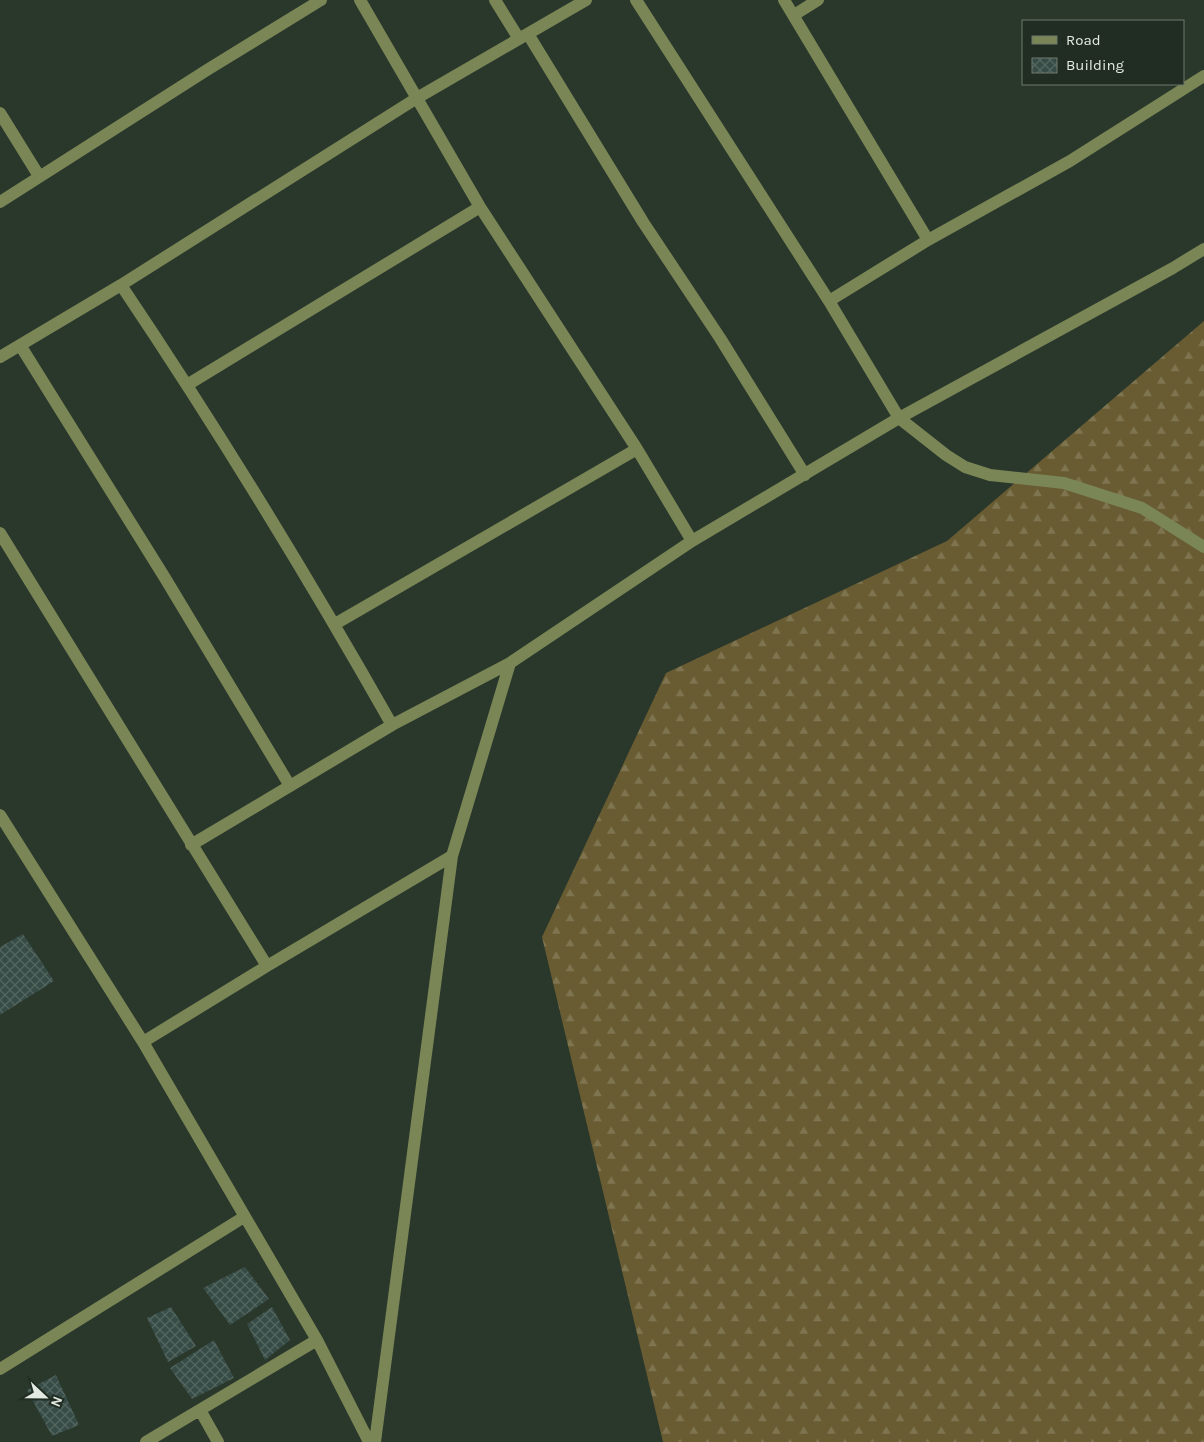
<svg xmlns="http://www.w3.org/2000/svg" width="1204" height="1442" font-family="Karla,sans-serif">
  <defs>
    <pattern id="forest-firs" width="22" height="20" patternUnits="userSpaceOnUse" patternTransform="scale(1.25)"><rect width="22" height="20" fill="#695c32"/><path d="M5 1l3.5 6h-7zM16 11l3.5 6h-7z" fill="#7e744f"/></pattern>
    <pattern id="building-cross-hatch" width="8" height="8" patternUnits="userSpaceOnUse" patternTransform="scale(1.25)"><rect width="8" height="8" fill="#374c46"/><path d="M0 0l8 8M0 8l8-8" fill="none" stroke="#546660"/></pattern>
  </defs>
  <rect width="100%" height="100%" fill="#2a372b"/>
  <!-- forest -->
  <path fill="url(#forest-firs)" d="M1204,321V1442H663L542,937L666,673L947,541Z"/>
  <!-- building -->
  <path fill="url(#building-cross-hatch)" d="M23,934L54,981L0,1015V947Z
    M245,1267L269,1299L230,1325L203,1288Z
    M171,1307L196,1346L168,1362L147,1318Z
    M272,1307L290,1340L265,1360L247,1324Z
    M214,1340L234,1378L192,1399L170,1368Z
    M56,1375L79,1425L52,1436L27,1390Z"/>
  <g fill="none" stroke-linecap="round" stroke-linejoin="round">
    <!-- minor -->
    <path stroke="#7a8656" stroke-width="12" d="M360,0L480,207L637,449L692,541
      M495,0L519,39
      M636,0L829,301L899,418L946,455L965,467L990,475L1064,483L1142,508L1204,547
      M784,0L928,240
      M794,15L818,0
      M528,34L643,222L720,338L805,475
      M0,113L39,176
      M0,202L207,70L321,0
      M121,285C217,428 307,575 392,725
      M829,301L928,240L1070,161L1204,76
      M20,345L165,578L290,786
      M0,357L121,285L417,98L586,0
      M187,385L480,207
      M0,533L267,966
      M335,624L637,449
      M0,815L143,1042L317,1340L369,1442
      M191,845L392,725L510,663
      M143,1042L267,966L452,856
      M0,1369L244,1217
      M200,1410L218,1442
      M146,1442L317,1340
      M375,1442L452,856L510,663L692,541L899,418L1173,268L1204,249"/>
  </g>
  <!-- legend -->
  <rect x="1022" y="20" width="162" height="65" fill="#212d22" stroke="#6e796f"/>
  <rect x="1032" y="36" width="25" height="8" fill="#7a8656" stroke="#6e796f"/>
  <text x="1066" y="45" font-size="15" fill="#e2eae2">Road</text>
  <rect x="1032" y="58" width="25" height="15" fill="url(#building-cross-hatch)" stroke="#6e796f"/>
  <text x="1066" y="70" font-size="15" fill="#e2eae2">Building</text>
  <!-- north arrow -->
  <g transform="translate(45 1397) rotate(112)" stroke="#212d22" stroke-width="4" paint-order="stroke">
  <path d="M0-4L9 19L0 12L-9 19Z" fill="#e2eae2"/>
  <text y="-8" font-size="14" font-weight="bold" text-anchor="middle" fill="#e2eae2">N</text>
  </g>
</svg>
